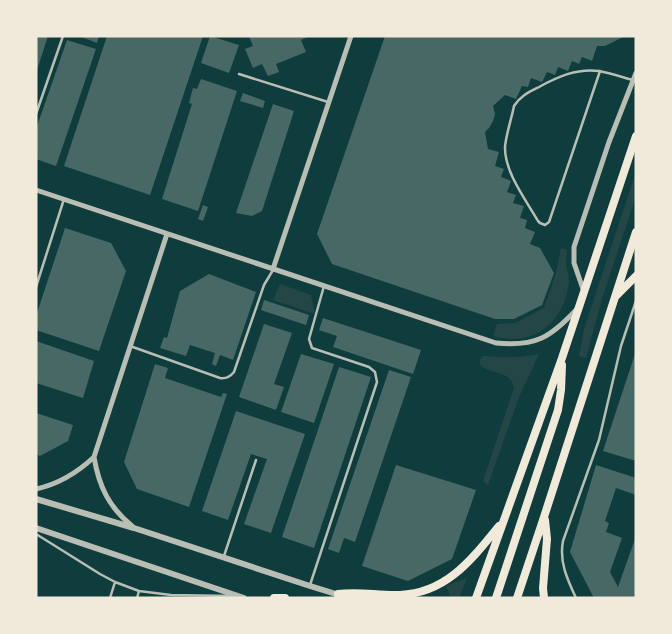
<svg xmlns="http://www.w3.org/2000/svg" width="672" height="634" font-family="'Work Sans',sans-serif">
  <rect width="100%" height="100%" fill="#0f3d3e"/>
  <!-- green -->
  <path fill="#244646" d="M636,172V196L601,302L586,358L579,356L584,329Z
    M561,248L567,250C567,254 566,258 566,262C566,268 569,274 569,281C565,322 534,348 493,336L497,324L515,323L544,308L556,273Z
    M280,284L311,295L315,314L273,300Z
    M539,354L519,397L488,485L483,481L514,388C511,369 490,376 480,364V360L483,356H486C505,358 519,358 539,354Z
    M467,578L459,598H451L446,586Z"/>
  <!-- building -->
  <path fill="#486865" d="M36,36H48L37,70H36Z
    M79,36H99L97,43Z
    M107,36H203L150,195L64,166Z
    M210,36L239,45L229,73L201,63Z
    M249,36H310L301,40L306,52L276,64L279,72L268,76L262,64L253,68L245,49L253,46Z
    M385,36H625L605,46H597L592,61L582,57L579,64L572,61L568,71L558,67L555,75L547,72L542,82L531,78L528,87L522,86L516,99L505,95L493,106L495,114L493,121L489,128L485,132L488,149L499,152L495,166L504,169L501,177L511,181L507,192L516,195L513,203L524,206L520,218L527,220L525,228L535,232L530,244L540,248L554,273L542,305L514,319H495L332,264L317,234Z
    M67,40L96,49L56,166L36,159V129Z
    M201,79L237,91L198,211L162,199L192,104L189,103L193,88L197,89Z
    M243,93L265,101L263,108L240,101Z
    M273,104L294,111L262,211L252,216L236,213Z
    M203,205L208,207L203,221L198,219Z
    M65,228L111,243L126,271L99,351L36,330V316Z
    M209,274L256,292L233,360L220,355L216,366L212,364L215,353L190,345L186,356L160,348L164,337L167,338L180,291Z
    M264,300L309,315L306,325L261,310Z
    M323,318L421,350L413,374L333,347L337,336L319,330Z
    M264,324L292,333L274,384L284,387L276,410L239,397Z
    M36,341L94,361L83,398L36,383Z
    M636,351V461L603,451Z
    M301,354L334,364L314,423L281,412Z
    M155,364L168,368L165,378L221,397L223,393L227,394L189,507L137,489L124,462Z
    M339,367L371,377L314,548L282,537Z
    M389,370L411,377L355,542L344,538L339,553L328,549Z
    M236,411L305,434L271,533L244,524L267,459L251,454L228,520L202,511Z
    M36,413L73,425L68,441L40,456L36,454Z
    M396,465L476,490L452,559L408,581L362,566Z
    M596,465L636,478V495L616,488L605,521L609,523L606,532L622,538L610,572L618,587L636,536V598H594L570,552Z"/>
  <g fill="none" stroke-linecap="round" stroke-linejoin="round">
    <!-- service -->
    <path stroke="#b8beb3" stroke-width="2.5" d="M600,71L549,222L545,225L540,223L538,221C526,200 505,173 505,148C505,138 512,117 514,106C520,96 529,92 539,87C557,77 577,68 599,71C610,73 622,77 633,80
      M239,74L328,102
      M36,114L63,36
      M36,287L64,199
      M130,346L220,378C226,379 230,377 234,372L264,285L273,270
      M36,534L100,574L115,582L139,591L171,595L232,596
      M224,556L256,460
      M310,585L377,382L375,372L369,367L312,348L309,339L324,286
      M110,598L115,582
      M137,598L139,591
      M576,598C567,579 559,561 563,541L599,440L621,346L636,301"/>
    <!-- minor -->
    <path stroke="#b8beb3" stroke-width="5" d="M36,190L496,343C536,347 551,337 577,309
      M273,269L351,36
      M584,292L574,263V247L609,142L636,73
      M36,489C59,484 77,473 94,457
      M132,526C109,507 99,487 94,457L167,234"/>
    <!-- tertiary -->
    <path stroke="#b8beb3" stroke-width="6" d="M36,499L134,528L310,586L349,598
      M36,528L244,598"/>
    <!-- primary -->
    <path stroke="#f1e9da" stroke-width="8" d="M616,296L636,276
      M338,594C361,591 378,596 400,595C447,593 472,559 499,526
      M274,598H285
      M476,598L562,358L636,136
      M496,598L558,410L561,390L562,365
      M517,598L544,517L636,232
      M544,598L543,588L547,539L545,520"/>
  </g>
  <!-- border -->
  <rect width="672" height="634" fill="none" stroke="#f1e9da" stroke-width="75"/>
</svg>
